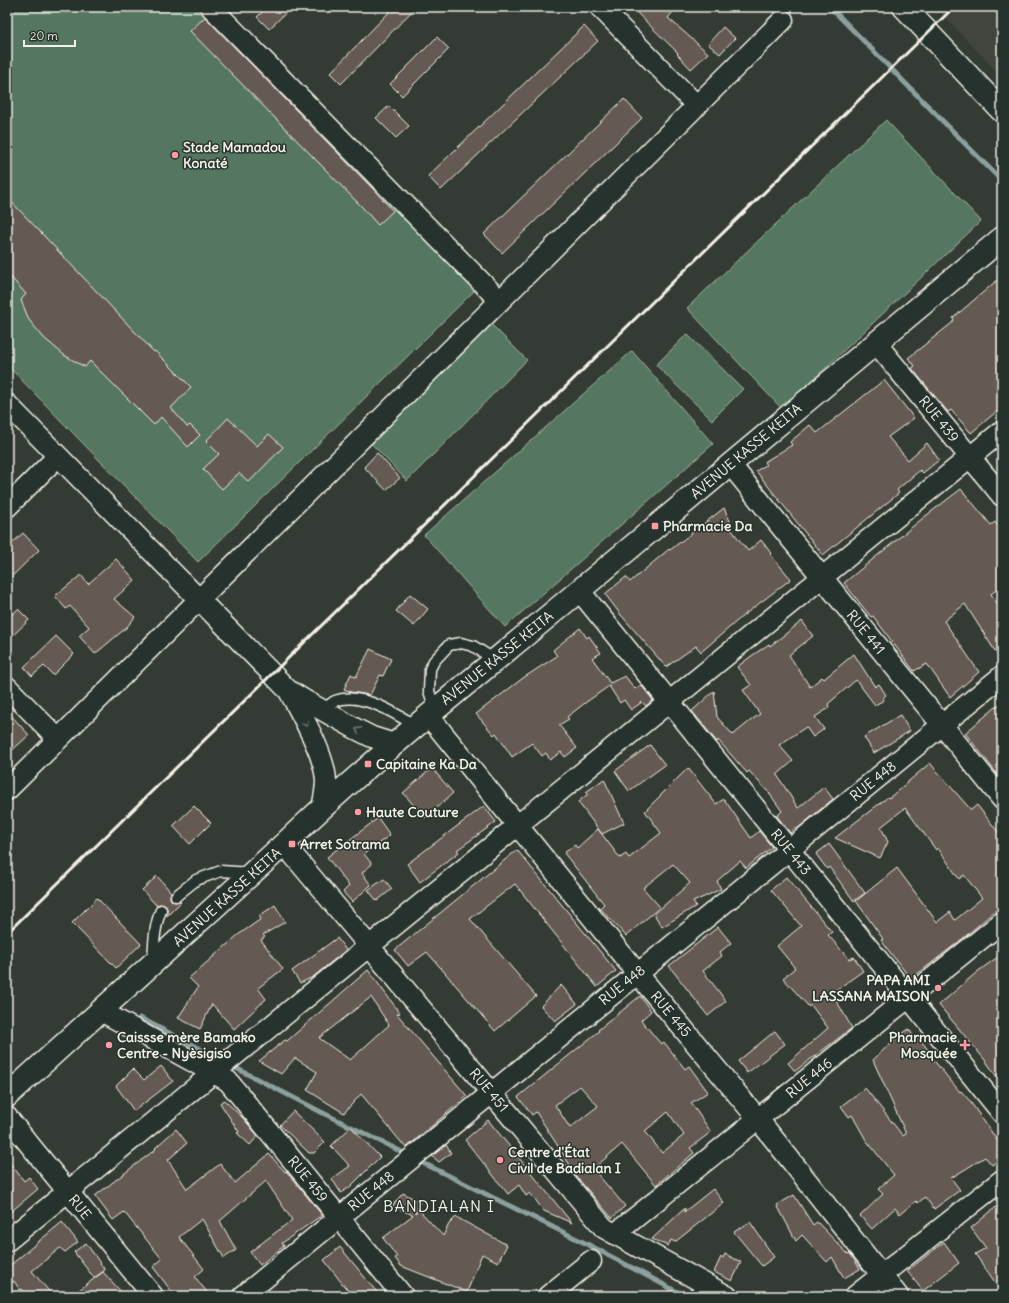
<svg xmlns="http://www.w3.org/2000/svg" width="1009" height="1303" font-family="Delius,sans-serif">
  <rect width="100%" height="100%" fill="#333b34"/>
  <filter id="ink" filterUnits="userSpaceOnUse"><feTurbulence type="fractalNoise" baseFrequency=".025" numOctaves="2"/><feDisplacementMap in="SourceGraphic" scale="8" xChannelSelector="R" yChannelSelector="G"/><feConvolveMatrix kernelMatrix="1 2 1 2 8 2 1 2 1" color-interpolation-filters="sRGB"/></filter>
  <g filter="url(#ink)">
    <!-- built -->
    <path fill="#42443d" d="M935,7H1002V77Z"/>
    <!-- green -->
    <path fill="#547661" stroke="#a4b4a4" d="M20,7H199L475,290L198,562L7,365V20Z
      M886,120L981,221L782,409L687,308Z
      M486,319L527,360L407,481L367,439Z
      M687,334L743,389L712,420L656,365Z
      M632,351L713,444L505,627L424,535Z"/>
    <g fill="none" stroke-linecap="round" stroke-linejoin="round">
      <!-- stream -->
      <path stroke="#8da09f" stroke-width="5" d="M830,7L1002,181
        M140,1018L221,1060
        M230,1065L323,1113L408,1155
        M417,1160L589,1245L685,1296"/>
    </g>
    <!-- building -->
    <path fill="#655a52" stroke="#f4f1e8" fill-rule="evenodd" d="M267,7H292L269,29L257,17Z
      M394,7H416L341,84L330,73Z
      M631,7H677L668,18L708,53L691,69L677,54L678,53Z
      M205,17L375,191L393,211L378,225L362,207L190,31Z
      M584,26L598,41L441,190L428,176Z
      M723,27L735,38L720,54L708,44Z
      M437,37L449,49L402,96L390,84Z
      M624,99L642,118L502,253L484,234Z
      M389,106L409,126L396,138L376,118Z
      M7,197L154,352L155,351L191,387L171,408L187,427L190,425L200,435L188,447L161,417L154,425L90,361L85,367L64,355L44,338L29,320L21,300L26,294L7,273Z
      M1002,276V407L971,433L951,410L948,412L914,371L912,368L915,366L908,358L952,323L954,320L953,318Z
      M884,380L914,418L888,437L908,460L927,443L939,460L923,473L920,470L897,490L899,493L823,555L756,471L766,465L764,462L792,445L790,442L810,425L817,433Z
      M228,418L257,446L269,434L283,447L249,482L239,473L222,489L203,469L219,454L206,441Z
      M377,453L400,478L386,490L364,467Z
      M961,489L991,525L995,522L1002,531V586L991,594L1002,611V662L965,604L944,621L979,672L950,697L927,664L914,671L873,616L871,617L844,583L923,518Z
      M724,508L730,521L727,524L748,551L761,540L771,553L770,554L791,579L744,615L701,652L696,646L666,667L621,615L605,594L626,577L630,582L669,549L670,550Z
      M23,533L39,550L7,581V548Z
      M116,559L135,580L114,599L135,617L126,628L95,654L79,636L89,627L70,606L66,609L55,596L81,575L88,584Z
      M410,594L428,609L414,626L396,611Z
      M18,609L29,620L7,641V619Z
      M802,621L813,636L789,655L810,687L822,677L824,679L854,654L875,687L879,684L886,695L883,698L884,700L875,705L856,680L828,704L829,708L815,717L824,729L813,737L806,727L779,745L793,761L777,775L798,808L824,787L833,799L797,829L796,828L790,833L777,816L782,811L769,793L749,771L747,773L718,740L717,742L692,711L714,691L717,717L733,735L750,721L760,714L743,690L751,685L737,667L750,657L769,644L770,646Z
      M580,628L587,638L589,636L601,653L592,658L610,683L625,676L635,689L641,685L653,700L646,706L642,702L631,710L624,700L620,703L609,686L585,703L567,717L569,719L559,725L577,748L565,757L561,752L550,760L546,753L542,756L532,743L512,757L496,733L494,735L476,714L523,678L557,656L553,650Z
      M56,636L74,654L53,675L44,666L32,676L24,667Z
      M370,649L391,659L383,676L380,675L370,695L351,692L344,689L351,674L356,677Z
      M1002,702V780L965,733Z
      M7,711L29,735L7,755Z
      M900,715L910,731L874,753L864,737Z
      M650,745L665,765L629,791L615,771Z
      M930,763L971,810L977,805L1002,837V905L961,940L911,979L889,951L881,940L883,939L856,901L897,868L937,922L950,912L955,920L982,898L964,875L959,879L938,848L936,850L905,808L881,827L888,842L880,858L835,838L888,797L889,798Z
      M432,768L453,793L425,818L403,793Z
      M688,768L716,804L724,799L751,838L759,831L772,847L746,868L740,861L717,881L721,889L693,902L696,906L662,927L654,914L690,883L673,864L643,888L660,907L626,936L600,908L604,904L564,853L575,845L577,848L598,829L620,858L626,854L629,858L661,833L645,811Z
      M604,779L624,823L602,834L578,802L588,794L586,792Z
      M194,806L211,823L190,844L173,826Z
      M484,806L496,822L457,850L459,852L420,882L407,864Z
      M378,818L390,835L364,854L372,864L362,873L371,885L352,902L343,892L349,886L327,857Z
      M829,844L865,893L854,901L829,867L827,869L816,854Z
      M517,850L616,971L597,987L515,884L470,919L536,996L495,1031L427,952L408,966L395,950Z
      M157,876L171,892L170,897L171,900L174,902L180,901L181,902L167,916V909L166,906L160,904L156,905L142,890Z
      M786,877L832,932L828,935L849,959L854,957L863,971L832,993L852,1028L795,1071L788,1063L828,1028L811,1005L809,1007L783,978L795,968L777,946L801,926L771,890Z
      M384,879L392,889L377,901L368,890Z
      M97,898L141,944L116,968L72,923Z
      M275,905L285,922L263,935L265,937L261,940L283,969L258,988L266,999L234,1029L212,1004L200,1029L178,1018L198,987L189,978L238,935L261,919L259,916Z
      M718,927L731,943L720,952L722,956L703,971L726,1001L708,1016L669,966Z
      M337,938L346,950L313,977L300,983L292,971Z
      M1002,954V1084L985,1060L939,1005L977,972Z
      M368,970L400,1013L397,1014L467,1096L406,1148L361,1094L344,1113L307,1090L317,1072L295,1058L281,1074L259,1061L285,1040L287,1041ZM371,997L389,1025L350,1060L319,1038Z
      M561,985L577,1004L555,1021L541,1006Z
      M640,996L651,1011L641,1020L661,1044L664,1042L685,1069L689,1066L708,1092L691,1103L711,1132L690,1148L694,1153L656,1185L622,1144L593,1169L625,1206L612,1218L568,1167L570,1165L536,1112L532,1115L518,1097L599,1031L598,1030ZM580,1086L598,1106L570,1128L555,1105ZM668,1112L684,1135L662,1153L645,1131Z
      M909,1029L915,1039L918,1037L933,1056L931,1057L960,1092L961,1091L969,1100L1002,1147V1158L992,1165L985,1157L951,1178L960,1190L934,1209L925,1197L918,1203L916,1201L900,1214L895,1208L872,1229L860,1216L883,1194L878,1189L894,1175L866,1140L852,1115L849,1117L841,1106L865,1088L903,1136L906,1134L873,1060L896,1038Z
      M775,1031L785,1044L747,1073L738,1061Z
      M161,1066L173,1081L134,1111L116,1086L133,1069L144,1080Z
      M224,1100L243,1118L258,1136L250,1145L237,1133L239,1132L220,1103Z
      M293,1111L325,1142L314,1153H309L280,1125Z
      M488,1120L572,1223L544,1211L530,1193L526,1196L519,1185L508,1194L465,1140Z
      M351,1127L380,1157L350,1187L341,1193L332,1179L350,1166L331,1146Z
      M176,1129L187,1143L168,1160L187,1189L220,1164L235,1183L269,1154L285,1172L286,1171L322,1215L282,1243L284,1246L260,1265L250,1252L292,1220L266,1181L220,1221L236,1250L224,1258L202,1219L179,1237L204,1269L195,1277L210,1296H175L153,1267L162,1259L124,1212L113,1220L95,1196L156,1149L155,1148Z
      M446,1145L451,1153L439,1162L432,1156Z
      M7,1159L24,1181L29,1177L38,1189L7,1215Z
      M713,1189L724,1203L675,1242L671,1240L668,1246L652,1239L685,1208L684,1212Z
      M403,1193L420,1202L415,1213L419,1210L443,1236L449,1224L456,1217L507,1245L498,1262L482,1254L467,1292L401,1266L395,1258L397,1257L383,1238L413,1215L392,1206Z
      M794,1195L813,1225L817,1222L848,1254L850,1253L860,1269L844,1278L832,1257L827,1262L802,1235L796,1241L777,1205Z
      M1002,1202V1292L975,1254L986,1248L971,1228Z
      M62,1222L78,1242L65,1252L60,1248L32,1271L53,1296H28L22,1289L20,1290L14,1281L7,1287V1268Z
      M750,1222L774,1257L762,1266L734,1232Z
      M944,1242L959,1263L923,1291L907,1271Z
      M86,1243L105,1270L94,1278L74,1252Z
      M340,1247L380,1296H352L324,1260Z
      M725,1254L741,1262L732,1281L714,1272L721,1257L723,1258Z
      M103,1272L125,1296H71Z"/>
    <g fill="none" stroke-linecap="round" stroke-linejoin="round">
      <defs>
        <path id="lane" d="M435,709L429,691L430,669L434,661L449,645L461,643L473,646L495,660
          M323,710C327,707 331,703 335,701C360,691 395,713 416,726
          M176,896L196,880L221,871L251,873
          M153,962C154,944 154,927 161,910"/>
        <path id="street" d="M211,7L500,301
          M600,7L697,106
          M876,343L1002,496
          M7,404L288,690L306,701L356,729L372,737L394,744
          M730,464L1002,799
          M7,507L58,456
          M579,590L1002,1113
          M7,687L58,739
          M289,691C301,714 325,755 326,781C326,790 324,799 322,808
          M428,715L637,973L758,1119L898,1296
          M7,790L783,20
          M284,844L604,1228L727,1296
          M101,1011L228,1081L403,1296
          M7,1117L153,1296
          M615,1234L1002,922
          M7,1241L1002,431
          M243,1296L1002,676
          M548,1296L591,1261
          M855,1296L1002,1180"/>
        <path id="secondary" d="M904,7L1002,111
          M7,1096L284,844C378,753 481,673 581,589C721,472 862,355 1002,238"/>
      </defs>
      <!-- lane casing -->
      <use href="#lane" stroke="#f4f1e8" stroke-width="13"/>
      <!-- street casing -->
      <use href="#street" stroke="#f4f1e8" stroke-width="23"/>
      <!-- secondary casing -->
      <use href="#secondary" stroke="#f4f1e8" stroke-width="25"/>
      <!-- lane -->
      <use href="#lane" stroke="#26332d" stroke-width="10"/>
      <!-- street -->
      <use href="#street" stroke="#26332d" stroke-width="20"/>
      <!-- secondary -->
      <use href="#secondary" stroke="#26332d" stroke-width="22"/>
      <!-- rail -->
      <path stroke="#f4f1e8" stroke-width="3" d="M7,933L954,7"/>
    </g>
    <!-- one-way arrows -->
    <defs><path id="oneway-chevron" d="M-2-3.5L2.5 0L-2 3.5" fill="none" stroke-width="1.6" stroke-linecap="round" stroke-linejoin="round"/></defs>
    <g stroke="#6e766e">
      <use href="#oneway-chevron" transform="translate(306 724) rotate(65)"/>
      <use href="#oneway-chevron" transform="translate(358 730) rotate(-152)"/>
    </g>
  </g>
  <!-- markers -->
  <g fill="#ff9aa2" stroke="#26332d" stroke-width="1.5">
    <circle cx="175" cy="155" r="4"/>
    <rect x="651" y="522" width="8" height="8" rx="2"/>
    <rect x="364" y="760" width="8" height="8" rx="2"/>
    <circle cx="358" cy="812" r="4"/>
    <rect x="288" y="840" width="8" height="8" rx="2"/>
    <circle cx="938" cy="988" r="4"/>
    <circle cx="109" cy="1045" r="4"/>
    <path d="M963 1039h4v4h4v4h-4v4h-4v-4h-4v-4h4z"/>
    <circle cx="500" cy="1160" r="4"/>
  </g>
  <g text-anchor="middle" stroke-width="3" stroke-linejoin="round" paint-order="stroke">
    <!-- poi labels -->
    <g font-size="14" font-weight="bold" fill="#f4f1e8" stroke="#26332d" text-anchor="start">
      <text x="183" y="152">Stade Mamadou<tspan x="183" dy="16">Konaté</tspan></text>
      <text x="663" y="531">Pharmacie Da</text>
      <text x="376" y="769">Capitaine Ka Da</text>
      <text x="366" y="817">Haute Couture</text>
      <text x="300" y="849">Arret Sotrama</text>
      <text x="930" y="985" text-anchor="end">PAPA AMI<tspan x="930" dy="16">LASSANA MAISON</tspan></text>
      <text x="117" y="1042">Caissse mère Bamako<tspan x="117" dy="16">Centre - Nyèsigiso</tspan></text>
      <text x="957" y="1042" text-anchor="end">Pharmacie<tspan x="957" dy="16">Mosquée</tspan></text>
      <text x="508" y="1157">Centre d'État<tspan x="508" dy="16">Civil de Badialan I</tspan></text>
    </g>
    <!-- street labels -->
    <g font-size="14" fill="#f4f1e8" stroke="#26332d">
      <text transform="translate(939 419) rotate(51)" y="5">RUE 439</text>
      <text transform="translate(746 451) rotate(-40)" y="5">AVENUE KASSE KEITA</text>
      <text transform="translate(866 632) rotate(51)" y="5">RUE 441</text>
      <text transform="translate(497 658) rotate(-39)" y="5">AVENUE KASSE KEITA</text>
      <text transform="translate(873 781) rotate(-39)" y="5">RUE 448</text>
      <text transform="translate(791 852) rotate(51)" y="5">RUE 443</text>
      <text transform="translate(227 897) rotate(-42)" y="5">AVENUE KASSE KEITA</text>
      <text transform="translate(622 985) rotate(-39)" y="5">RUE 448</text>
      <text transform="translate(671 1014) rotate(50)" y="5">RUE 445</text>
      <text transform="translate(809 1078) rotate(-39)" y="5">RUE 446</text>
      <text transform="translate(489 1090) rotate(50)" y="5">RUE 451</text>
      <text transform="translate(308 1179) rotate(51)" y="5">RUE 459</text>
      <text transform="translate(371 1191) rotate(-39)" y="5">RUE 448</text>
      <text transform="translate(80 1207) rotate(51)" y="5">RUE</text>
    </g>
    <!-- quarter labels -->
    <g font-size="16" letter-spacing="1" fill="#f4f1e8" stroke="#26332d">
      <text x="439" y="1212">BANDIALAN I</text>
    </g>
  </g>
  <!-- margin -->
  <rect width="1009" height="1303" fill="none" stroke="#26332d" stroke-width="24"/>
  <rect x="12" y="12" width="985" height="1279" fill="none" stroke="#f4f1e8" stroke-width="1.5" filter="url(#ink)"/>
  <!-- scale -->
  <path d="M24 40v6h51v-6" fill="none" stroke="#f4f1e8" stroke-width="2"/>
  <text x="30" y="40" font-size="12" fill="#f4f1e8" stroke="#26332d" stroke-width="3" paint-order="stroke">20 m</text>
</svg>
